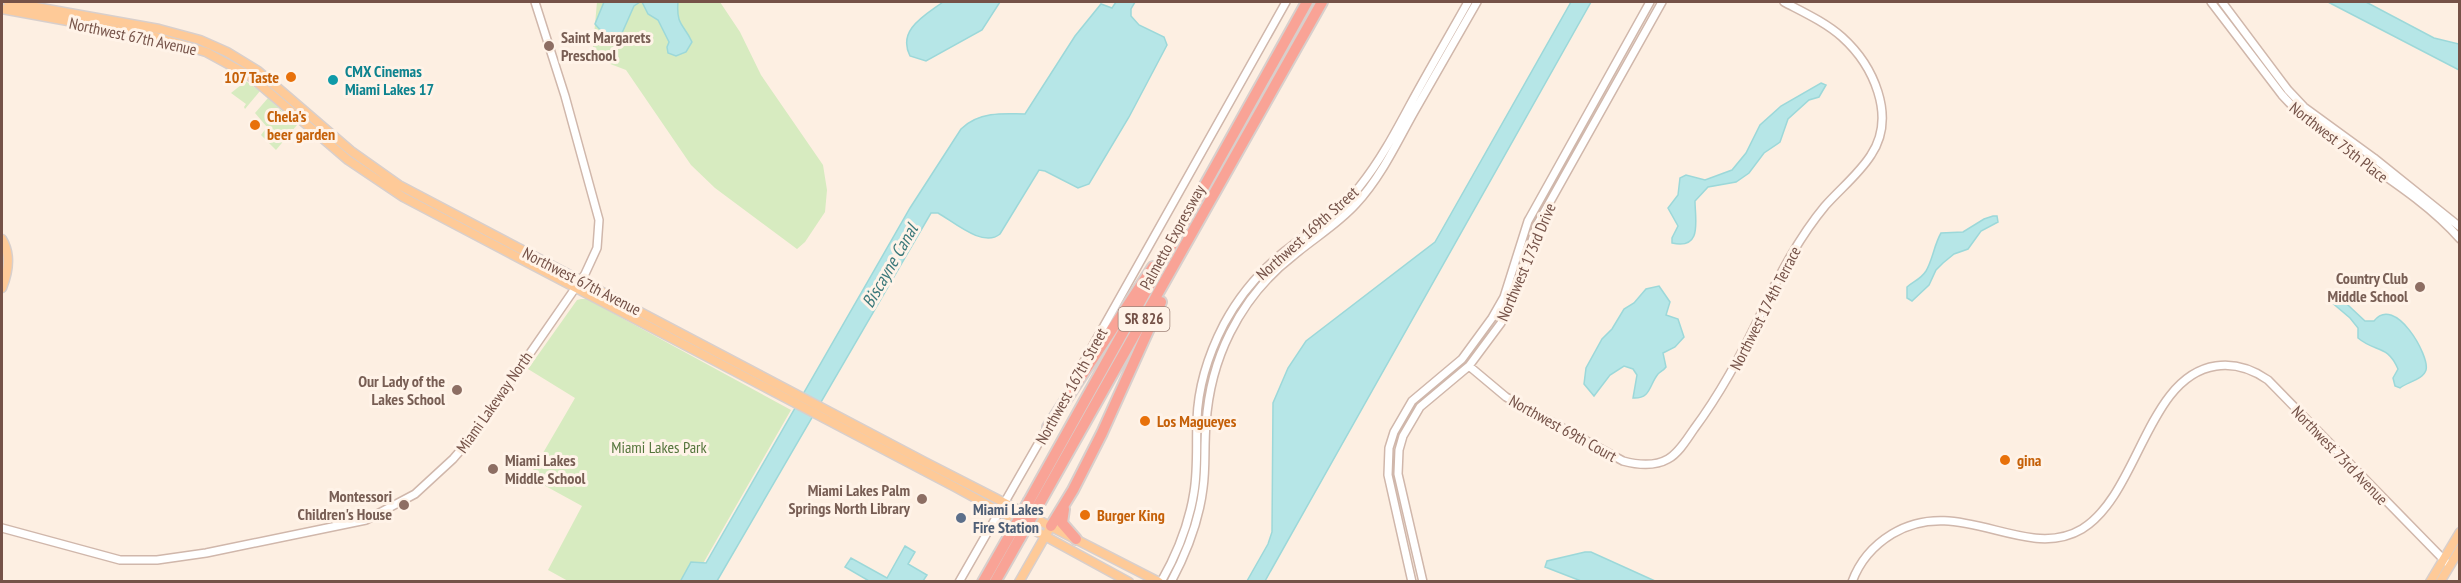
<svg xmlns="http://www.w3.org/2000/svg" width="2461" height="583" font-family="'PT Sans Narrow',sans-serif">
  <rect width="100%" height="100%" fill="#fdefe2"/>
  <!-- green -->
  <path fill="#d7ebc0" d="M597,2H720L740,32L761,75L823,165L827,190L825,212L805,242L797,249L715,188L691,165L626,70L592,57Z
    M227,68L260,91L245,109L244,107L246,104L231,93L241,85L226,74L224,72Z
    M268,98L297,125L276,150L261,135L267,127L255,113Z
    M581,299H587L791,410L693,581H568L548,570L582,506L529,477L575,398L528,369L577,300Z"/>
  <!-- water -->
  <path fill="#b6e6e7" stroke="#9cd8d9" stroke-width="1.5" d="M604,2H640L634,6L622,33C610,38 603,34 595,24Z
    M642,2H678C676,26 684,24 692,42L686,52L676,56L668,53L667,47L669,42L658,20L648,14Z
    M943,2H1000L982,30L926,61L910,56C897,30 924,16 943,2Z
    M1116,2H1135L1131,9V16L1139,25L1164,37L1167,45L1129,117L1089,184L1078,188L1045,171L1039,170L1000,234C983,248 954,222 938,213H931L717,581L680,582L691,562L706,563L910,208L961,129C978,112 1002,113 1025,114L1075,36L1101,4L1112,8Z
    M1571,2H1591L1265,581H1247L1268,544L1272,532L1273,403L1288,368L1306,341L1435,242Z
    M2328,2H2366L2434,38L2459,44V70Z
    M1821,83L1826,85L1819,97L1809,100L1788,119L1780,142L1764,153L1749,173L1736,182L1708,187L1695,201C1695,220 1703,250 1672,243V238L1678,226L1668,208L1678,195L1680,178L1686,175L1705,180L1732,170L1746,153L1760,125L1781,106Z
    M1993,216H1997L1998,222L1981,231L1968,249L1954,254L1943,263L1936,270L1929,285L1912,301L1907,298V287C1914,281 1921,279 1926,271C1933,259 1934,245 1941,233L1963,232L1984,219Z
    M1659,286L1670,302L1666,315L1678,319L1684,337L1675,347L1663,353L1666,367C1664,370 1660,372 1658,374C1649,385 1651,399 1633,398L1637,375L1633,369L1624,366L1610,375L1594,396L1584,384L1586,368L1602,339L1612,329L1624,309L1634,303L1646,289Z
    M2334,292L2365,321H2374C2395,294 2430,356 2426,370C2423,380 2407,382 2400,388L2395,386L2393,378L2398,369C2387,344 2376,353 2358,338V328L2350,318L2330,301L2328,298Z
    M905,546L915,552L908,564L927,575L923,581H869L845,567L851,558L887,578Z
    M1585,552H1591L1655,581H1581L1545,567L1547,561Z"/>
  <g fill="none" stroke-linecap="round" stroke-linejoin="round">
    <defs>
      <path id="minor" d="M2211,2L2282,95L2299,113C2349,157 2416,189 2460,239
        M2222,2L2288,90L2304,107L2374,158L2460,227
        M1469,366L1506,397L1623,461C1638,465 1654,467 1668,459C1679,453 1687,439 1694,429C1723,390 1744,350 1764,307C1781,271 1800,236 1825,206C1840,189 1859,174 1871,155C1897,116 1873,65 1842,37C1825,22 1803,12 1784,2
        M1073,381L1286,2
        M2,528L120,560H157L206,553L366,520L415,494L453,459L472,437L585,274L597,248L599,220L565,96L535,2
        M959,582L1049,425
        M1161,582C1177,554 1189,524 1194,492C1198,468 1196,444 1197,420C1198,387 1209,353 1224,324C1239,296 1260,271 1285,251C1311,230 1339,213 1360,186C1380,161 1395,133 1410,105C1429,70 1449,36 1468,2
        M1171,582C1187,552 1199,521 1203,488C1206,467 1204,446 1206,424C1208,393 1216,361 1230,333C1245,303 1267,276 1293,256C1314,238 1337,225 1356,204C1381,177 1396,144 1414,112C1435,75 1456,39 1477,2
        M1412,582L1388,475L1389,448L1394,432L1412,401L1462,359L1492,318L1504,297L1528,221L1650,2
        M1423,582L1398,474L1399,450L1403,436L1420,407L1469,366L1501,323L1513,300L1537,225L1662,2
        M1852,582C1860,560 1874,545 1892,534C1959,493 2025,563 2082,529C2139,494 2147,376 2216,366C2236,363 2252,369 2268,380L2446,562"/>
      <path id="major" d="M8,2L159,29L200,40L227,52L258,71L351,151L399,185L925,462L1159,582
        M2,9L156,37L206,52L250,76L348,160L403,197L955,487L1129,582
        M2,239C11,254 8,273 2,288
        M1019,582L1051,526
        M2430,582L2460,532
        M2440,582L2460,549"/>
      <path id="highway" d="M1048,427L1153,267
        M1029,501L1307,2
        M1038,506L1322,2
        M1064,509L1062,523L1076,539
        M1051,526L1073,490L1102,433L1161,302
        M983,582L1011,533
        M995,582L1020,538"/>
    </defs>
    <!-- minor casing -->
    <use href="#minor" stroke="#d0b7ab" stroke-width="10"/>
    <!-- major casing -->
    <use href="#major" stroke="#d8cfcc" stroke-width="11"/>
    <!-- highway casing -->
    <use href="#highway" stroke="#d8cfcc" stroke-width="14"/>
    <!-- minor -->
    <use href="#minor" stroke="#fff" stroke-width="7"/>
    <!-- major -->
    <use href="#major" stroke="#feca98" stroke-width="8"/>
    <!-- highway -->
    <use href="#highway" stroke="#f9a396" stroke-width="10"/>
    <defs>
      <path id="highway-bridge" d="M1011,533L1029,501
        M1020,538L1038,506"/>
    </defs>
    <!-- highway-bridge casing -->
    <use href="#highway-bridge" stroke="#d8cfcc" stroke-width="14" stroke-linecap="butt"/>
    <!-- highway-bridge -->
    <use href="#highway-bridge" stroke="#f9a396" stroke-width="10"/>
  </g>
  <!-- markers -->
  <g fill="#8d6e63" stroke="#fff3e8" stroke-width="2">
    <circle cx="549" cy="46" r="6"/>
    <circle cx="2420" cy="287" r="6"/>
    <circle cx="457" cy="390" r="6"/>
    <circle cx="493" cy="469" r="6"/>
    <circle cx="922" cy="499" r="6"/>
    <circle cx="404" cy="505" r="6"/>
  </g>
  <g fill="#e8710a" stroke="#fff3e8" stroke-width="2">
    <circle cx="291" cy="77" r="6"/>
    <circle cx="255" cy="125" r="6"/>
    <circle cx="1145" cy="421" r="6"/>
    <circle cx="2005" cy="460" r="6"/>
    <circle cx="1085" cy="515" r="6"/>
  </g>
  <circle fill="#0f9aa8" stroke="#fff3e8" stroke-width="2" cx="333" cy="80" r="6"/>
  <circle fill="#5c6f8a" stroke="#fff3e8" stroke-width="2" cx="961" cy="518" r="6"/>
  <g text-anchor="middle" stroke-width="6" stroke-linejoin="round" paint-order="stroke">
    <!-- shield labels -->
    <rect fill="#fff3e8" stroke="#9e8278" stroke-width="1.5" x="1118.5" y="307" width="51" height="24" rx="4.5"/>
    <g font-size="15" font-weight="bold" fill="#755248">
      <text x="1144" y="324">SR 826</text>
    </g>
    <!-- street labels -->
    <g font-size="16" fill="#755248" stroke="#fff3e8">
      <text transform="translate(133 36) rotate(12)" y="6">Northwest 67th Avenue</text>
      <text transform="translate(2339 142) rotate(38)" y="6">Northwest 75th Place</text>
      <text transform="translate(1307 233) rotate(-42)" y="6">Northwest 169th Street</text>
      <text transform="translate(1172 237) rotate(-61)" y="6">Palmetto Expressway</text>
      <text transform="translate(1526 262) rotate(-67)" y="6">Northwest 173rd Drive</text>
      <text transform="translate(582 281) rotate(27)" y="6">Northwest 67th Avenue</text>
      <text transform="translate(1765 308) rotate(-63)" y="6">Northwest 174th Terrace</text>
      <text transform="translate(1071 386) rotate(-61)" y="6">Northwest 167th Street</text>
      <text transform="translate(494 402) rotate(-55)" y="6">Miami Lakeway North</text>
      <text transform="translate(1563 428) rotate(29)" y="6">Northwest 69th Court</text>
      <text transform="translate(2340 455) rotate(46)" y="6">Northwest 73rd Avenue</text>
    </g>
    <!-- education labels -->
    <g font-size="16" font-weight="bold" fill="#785e54" stroke="#fff3e8" text-anchor="end">
      <text x="561" y="43" text-anchor="start">Saint Margarets<tspan x="561" dy="18">Preschool</tspan></text>
      <text x="2408" y="284">Country Club<tspan x="2408" dy="18">Middle School</tspan></text>
      <text x="445" y="387">Our Lady of the<tspan x="445" dy="18">Lakes School</tspan></text>
      <text x="505" y="466" text-anchor="start">Miami Lakes<tspan x="505" dy="18">Middle School</tspan></text>
      <text x="910" y="496">Miami Lakes Palm<tspan x="910" dy="18">Springs North Library</tspan></text>
      <text x="392" y="502">Montessori<tspan x="392" dy="18">Children's House</tspan></text>
    </g>
    <!-- culture labels -->
    <g font-size="16" font-weight="bold" fill="#0d838f" stroke="#fff3e8" text-anchor="start">
      <text x="345" y="77">CMX Cinemas<tspan x="345" dy="18">Miami Lakes 17</tspan></text>
    </g>
    <!-- food labels -->
    <g font-size="16" font-weight="bold" fill="#c56008" stroke="#fff3e8" text-anchor="start">
      <text x="279" y="83" text-anchor="end">107 Taste</text>
      <text x="267" y="122">Chela's<tspan x="267" dy="18">beer garden</tspan></text>
      <text x="1157" y="427">Los Magueyes</text>
      <text x="2017" y="466">gina</text>
      <text x="1097" y="521">Burger King</text>
    </g>
    <!-- park labels -->
    <g font-size="16" fill="#55753c" stroke="#fff3e8">
      <text x="659" y="453">Miami Lakes Park</text>
    </g>
    <!-- service labels -->
    <g font-size="16" font-weight="bold" fill="#4e5e75" stroke="#fff3e8" text-anchor="start">
      <text x="973" y="515">Miami Lakes<tspan x="973" dy="18">Fire Station</tspan></text>
    </g>
    <!-- water labels -->
    <g font-size="18" font-style="italic" fill="#3b797b" stroke="#fff3e8">
      <text transform="translate(890 266) rotate(-60)" y="6">Biscayne Canal</text>
    </g>
  </g>
  <!-- border -->
  <rect width="2461" height="583" fill="none" stroke="#755248" stroke-width="6"/>
</svg>
